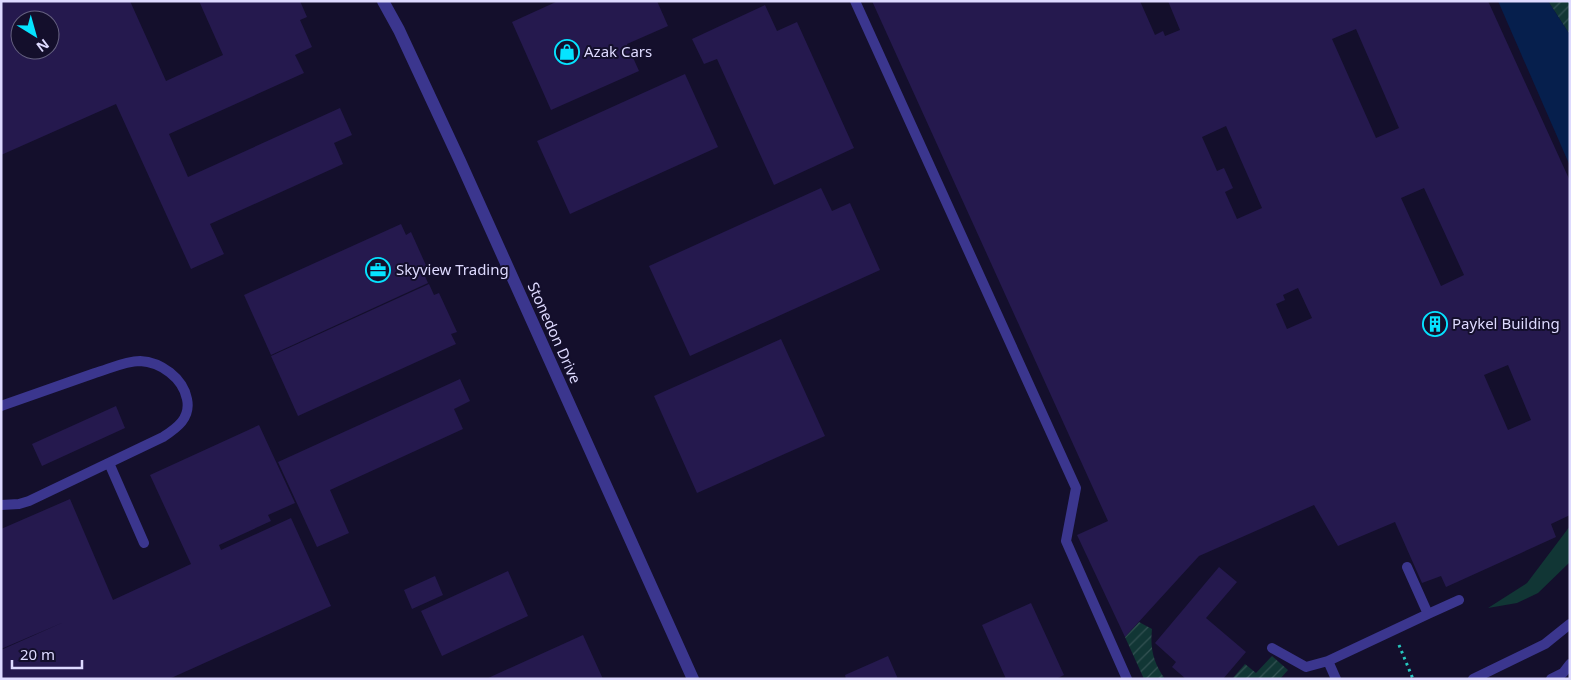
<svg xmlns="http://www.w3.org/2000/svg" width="1571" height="680" font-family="'Noto Sans',sans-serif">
  <defs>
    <pattern id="garden-furrows" width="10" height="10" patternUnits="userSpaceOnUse" patternTransform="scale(1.25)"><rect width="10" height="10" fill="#113635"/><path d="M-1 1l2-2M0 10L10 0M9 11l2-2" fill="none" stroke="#335253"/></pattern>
  </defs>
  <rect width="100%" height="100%" fill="#140f2c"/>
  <!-- grass -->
  <path fill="#113635" d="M1570,526V562L1538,593L1517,603L1488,608L1527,583Z"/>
  <!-- garden -->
  <path fill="url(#garden-furrows)" d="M1548,1H1570V35Z
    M1139,622L1152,629C1150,648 1153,662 1165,679H1144L1125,637Z
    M1272,656L1288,670L1280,679H1232L1245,664L1256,673Z"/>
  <!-- water -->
  <path fill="#061f4d" d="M1498,1H1548L1570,35V166Z"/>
  <!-- building -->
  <path fill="#25194e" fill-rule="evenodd" d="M1,1H130L166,81L223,55L199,1H300L307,17L300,20L312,47L295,55L304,73L169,134L188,177L340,108L352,135L334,143L343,164L210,224L224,254L191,269L116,104L1,155ZM20,20H50V50H20Z
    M558,1H657L668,26L627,44L639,71L551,110L512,22Z
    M872,1H1140L1155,35L1163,31L1165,36L1180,30L1168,1H1488L1570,181V515L1551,524L1556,537L1446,587L1441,576L1422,583L1395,522L1338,546L1314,505L1199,556L1125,637L1077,535L1108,521ZM1356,29L1399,128L1376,138L1332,39ZM1226,126L1262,208L1237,219L1225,192L1233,188L1224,168L1217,171L1202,137ZM1424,188L1464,275L1441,286L1401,198ZM1298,288L1312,318L1287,329L1276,304L1285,300L1283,295ZM1508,365L1531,420L1508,430L1484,375Z
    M765,5L777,31L797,22L854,148L774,185L717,59L704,64L692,39Z
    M685,74L718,147L570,214L537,141Z
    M821,188L832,211L850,203L880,270L690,356L649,266Z
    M401,224L406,235L411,232L429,272L424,274L428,283L271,355L244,295Z
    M429,284L434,295L439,293L457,332L451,334L456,344L298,416L271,356Z
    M781,339L825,436L697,493L654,396Z
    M460,379L470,401L454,409L463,429L330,490L349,533L317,547L278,462Z
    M116,406L125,428L42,466L32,444Z
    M259,425L295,503L268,515L271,521L219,545L221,550L291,518L331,606L169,679H1V650L64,622L1,649V529L70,499L113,600L191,564L150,475Z
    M1219,567L1237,582L1206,618L1246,652L1223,679H1186L1172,667L1176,662L1155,643Z
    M508,571L528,616L442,656L421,611Z
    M435,576L443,595L412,609L404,590Z
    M1031,603L1064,675L1056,679H1006L982,625Z
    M583,635L603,679H486Z
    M888,656L898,679H846L845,675Z"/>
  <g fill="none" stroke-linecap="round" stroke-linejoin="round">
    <!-- path -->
    <path stroke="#26c6be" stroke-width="3" stroke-dasharray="2.5 4" stroke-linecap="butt" d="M1569,1L1570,2
      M1399,645L1413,679"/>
    <!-- service -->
    <path stroke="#3b368e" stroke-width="10" d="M855,1L1076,488L1066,541L1127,679
      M1,406C33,395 64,384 95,373C109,369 125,361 140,361C161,362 183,378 187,399C191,418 177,428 163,437L29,501L19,504L1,505
      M109,463L144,543
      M1428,614L1459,600
      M1272,648L1306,667L1328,661
      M1336,679L1328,661L1428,614L1407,567
      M1473,679L1545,644L1570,624
      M1551,679L1563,673L1570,664"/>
    <!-- minor -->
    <path stroke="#3b368e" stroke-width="12" d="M383,1L399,30L460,161L693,679"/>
  </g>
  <!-- icons -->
  <defs>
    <symbol id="shop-ring" viewBox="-11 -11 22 22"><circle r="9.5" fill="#140f2c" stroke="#06e3ff" stroke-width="1.5"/><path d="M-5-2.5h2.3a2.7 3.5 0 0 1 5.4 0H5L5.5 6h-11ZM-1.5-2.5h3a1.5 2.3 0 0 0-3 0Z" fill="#06e3ff"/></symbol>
    <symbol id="office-ring" viewBox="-11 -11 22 22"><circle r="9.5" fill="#140f2c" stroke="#06e3ff" stroke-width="1.5"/><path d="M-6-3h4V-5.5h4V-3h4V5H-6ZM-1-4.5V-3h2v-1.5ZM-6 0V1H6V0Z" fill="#06e3ff"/></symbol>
    <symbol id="building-ring" viewBox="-11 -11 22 22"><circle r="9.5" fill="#140f2c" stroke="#06e3ff" stroke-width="1.5"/><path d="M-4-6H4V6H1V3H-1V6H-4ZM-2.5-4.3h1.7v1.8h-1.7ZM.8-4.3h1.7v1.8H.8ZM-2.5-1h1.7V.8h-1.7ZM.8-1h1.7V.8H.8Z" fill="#06e3ff"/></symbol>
  </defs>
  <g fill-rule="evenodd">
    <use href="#shop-ring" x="553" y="38" width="28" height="28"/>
    <use href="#office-ring" x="364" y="256" width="28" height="28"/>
    <use href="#building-ring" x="1421" y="310" width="28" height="28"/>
  </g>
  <g text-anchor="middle" stroke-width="4" stroke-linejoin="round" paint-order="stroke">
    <!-- poi labels -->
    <g font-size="15" fill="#dedaff" stroke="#140f2c" text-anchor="start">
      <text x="584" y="57">Azak Cars</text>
      <text x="396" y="275">Skyview Trading</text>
      <text x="1452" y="329">Paykel Building</text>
    </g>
    <!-- street labels -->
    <g font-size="15" fill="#dedaff" stroke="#140f2c">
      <text transform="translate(554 333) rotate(66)" y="5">Stonedon Drive</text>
    </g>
  </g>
  <!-- border -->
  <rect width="1571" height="680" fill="none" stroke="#dedaff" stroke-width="5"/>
  <!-- north arrow -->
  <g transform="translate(35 35) rotate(143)"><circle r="24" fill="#140f2c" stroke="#656080"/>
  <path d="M0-4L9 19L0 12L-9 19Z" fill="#06e3ff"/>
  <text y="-8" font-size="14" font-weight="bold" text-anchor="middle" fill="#dedaff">N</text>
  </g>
  <!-- scale -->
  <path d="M12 660v8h70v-8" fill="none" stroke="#dedaff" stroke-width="2.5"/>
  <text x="20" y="660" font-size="15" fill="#dedaff" stroke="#140f2c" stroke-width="4" paint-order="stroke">20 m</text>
</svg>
